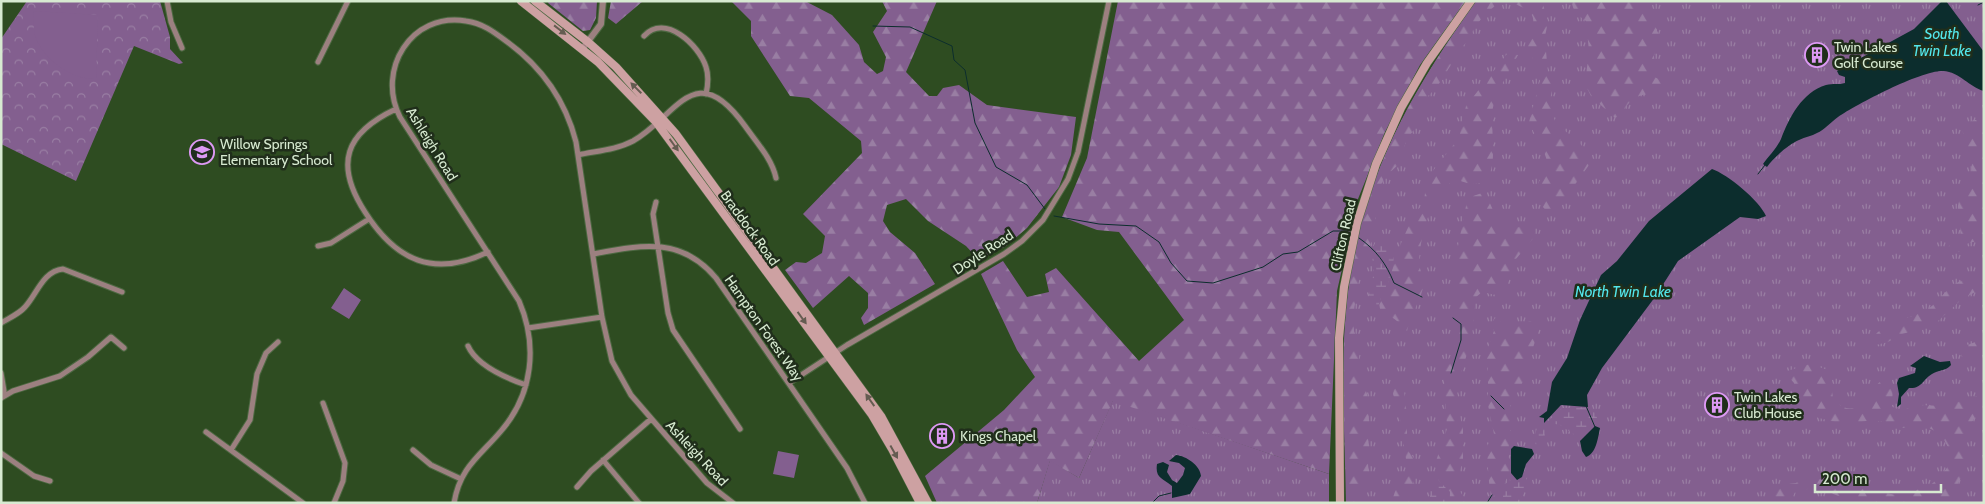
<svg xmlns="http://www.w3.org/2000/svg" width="1985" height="504" font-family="Cabin,sans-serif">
  <defs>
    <pattern id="grass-tufts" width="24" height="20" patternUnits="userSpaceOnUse" patternTransform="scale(1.25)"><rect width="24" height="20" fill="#835f8f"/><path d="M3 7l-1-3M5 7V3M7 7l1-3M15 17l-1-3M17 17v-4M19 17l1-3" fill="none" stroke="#997ea3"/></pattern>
    <pattern id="forest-firs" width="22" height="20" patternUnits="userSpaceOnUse" patternTransform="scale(1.25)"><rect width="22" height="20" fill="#835f8f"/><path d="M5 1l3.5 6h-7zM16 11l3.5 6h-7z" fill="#997ea3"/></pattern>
    <pattern id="wetland-marsh" width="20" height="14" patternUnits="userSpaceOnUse" patternTransform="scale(1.25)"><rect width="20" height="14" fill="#835f8f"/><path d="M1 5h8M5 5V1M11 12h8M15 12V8" fill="none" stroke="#997ea3"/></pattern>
    <pattern id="park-crowns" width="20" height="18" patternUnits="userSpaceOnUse" patternTransform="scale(1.25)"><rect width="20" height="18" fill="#835f8f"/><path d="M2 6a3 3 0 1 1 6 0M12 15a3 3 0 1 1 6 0" fill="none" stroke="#997ea3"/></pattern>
  </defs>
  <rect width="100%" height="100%" fill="#2e4c21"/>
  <!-- grass -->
  <path fill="url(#grass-tufts)" d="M1477,1H1984V503H1346C1345,439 1340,374 1346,310C1357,189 1406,97 1477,1Z
    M1113,400L1329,474V503H1037L1050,460L1079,478Z"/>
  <!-- forest -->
  <path fill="url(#forest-firs)" d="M549,1H597L596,18L590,30L583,31L548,3Z
    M611,1H643L616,24L608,18Z
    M731,1H805L832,15L859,45L864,62L877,74L883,71L886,57L873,32L887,11L882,1H937L906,72L929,96H937L943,88L959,85L987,105L1076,117L1071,155L1059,187L1027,228L1006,246L979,260L966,246L928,221L906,199L887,205L883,221L890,232L915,253L935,284L864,325L861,318L868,308V293L849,276L813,308L785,270L796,262L806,263L822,253L825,236L803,214L862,153L861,141L809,98L790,96L751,36V21Z
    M1118,1H1466L1420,65L1385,132L1358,199L1337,291L1329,474L1113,401L1079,478L1050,461L1037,503H937L925,476L1004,410L1035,377L1017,350L981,274L1003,261L1027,297L1049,292L1045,274L1056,268L1139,361L1184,320L1119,232L1097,230L1062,217L1087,158Z
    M1476,1H1501L1484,15L1473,30L1471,38L1457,52L1454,60L1437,87L1426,98L1417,116L1415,128L1406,141L1400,163L1384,178L1381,185L1375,218L1377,230L1361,266L1353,316L1354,331L1360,348L1358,368L1369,400L1368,484L1357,503H1347C1345,429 1340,354 1350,280C1363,176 1416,85 1476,1Z
    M1508,1H1542L1548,22L1545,36L1546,51L1548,74L1553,86L1550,99L1553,115L1556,124L1578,141L1589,155V165L1553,215C1541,210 1532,193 1540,180C1543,173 1547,170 1547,162C1545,149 1534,135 1529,122L1540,81V71L1525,45C1538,16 1538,13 1508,1Z
    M1571,1H1643L1660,37L1648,74L1663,81L1659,93C1648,94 1636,94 1629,103C1623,110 1623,114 1615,118L1591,96L1585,84L1589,51L1586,21L1575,13Z
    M1507,54L1518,55C1509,72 1494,94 1492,114C1491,141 1505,202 1456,179C1431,193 1421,233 1419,261C1419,270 1425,279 1423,288C1419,303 1411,314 1407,331C1399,323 1392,314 1381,314L1379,303L1390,278L1394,260L1411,220L1424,202L1425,193L1432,172L1459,138L1466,106Z
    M1984,118V243L1978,241L1968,243L1963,252H1955L1948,248L1950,244L1960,239C1962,227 1957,218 1958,206C1959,197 1967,190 1971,182C1976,167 1965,144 1962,129L1971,121Z
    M1485,192L1496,217L1501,224L1510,229L1519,227L1527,221L1534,227L1535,236L1516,259L1506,287L1496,295L1482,292L1475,298L1472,338L1457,386L1458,408L1463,429V460L1458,477V488L1467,503H1449L1450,492L1439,481L1435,464L1447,429L1444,368L1454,350L1456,339L1455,305L1459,280L1455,261L1466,206L1470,197Z
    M1984,277V287L1961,300L1938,321L1924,328L1902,334L1888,342L1872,346L1871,340C1888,317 1909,321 1928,309C1940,301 1947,286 1961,281C1968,278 1976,279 1984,277Z
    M1495,318L1506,325L1514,326L1530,321L1535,324L1538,331L1523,382L1510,401V430L1513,435L1507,452L1511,464L1510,471L1499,495L1493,496C1487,488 1489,461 1486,448L1494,434L1488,405V370L1485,356L1494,331L1492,323Z
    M1978,341L1984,350C1980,360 1969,361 1961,356L1962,347Z
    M1810,364L1828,370L1831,376L1833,400C1861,425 1868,387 1883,380C1895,386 1893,395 1891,406L1901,411L1917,405L1945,406L1980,395L1984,399V404L1968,428L1964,437L1966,468L1948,503H1857L1828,492L1816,483L1803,492H1795L1790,503H1775L1772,487L1776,490L1780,485L1796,483L1806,476L1823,480L1830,478L1861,488L1896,495L1928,487L1939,478L1950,464V451L1941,434L1929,428H1897L1882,421H1866L1847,425L1819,418L1798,407L1794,383L1788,376L1787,371Z
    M1396,373L1402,374L1407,416V442L1409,452L1418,463L1409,503H1392C1394,487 1404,481 1407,466L1399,412L1393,394Z"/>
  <!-- wetland -->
  <path fill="url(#wetland-marsh)" d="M1377,239C1381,245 1386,248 1391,253C1401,265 1379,295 1378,309L1368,298C1372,286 1377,265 1370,254Z
    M1592,407L1598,420L1596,423L1576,436L1560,425L1551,423L1545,432L1544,444L1536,445L1534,439L1539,420L1542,419L1544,425L1562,408Z
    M1527,464H1529C1528,478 1525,490 1519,503H1509L1503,497L1504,486L1509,480L1518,482C1525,477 1526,472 1527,464Z
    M1439,481L1450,492L1449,503H1430V492Z"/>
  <!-- park -->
  <path fill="url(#park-crowns)" d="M27,1H160L170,37V49L183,63L179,64L134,46L76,181L1,144V39Z"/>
  <!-- pitch -->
  <path fill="#835f8f" d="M34,11L98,15L96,79C72,80 42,59 35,35C33,29 34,18 34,11Z
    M344,288L361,300L349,319L331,308Z
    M778,451L799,455L794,478L773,474Z"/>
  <!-- water -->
  <path fill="#0c2d2d" d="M1946,1L1984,52V91C1969,87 1960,72 1943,71C1922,70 1857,104 1838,117C1831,122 1824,130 1817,133C1812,136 1805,137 1799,140C1789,144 1773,158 1767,167L1763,164C1768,157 1777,148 1781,139C1789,118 1802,92 1826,85C1833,83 1839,85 1845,83V77L1839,75L1837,71L1914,29L1941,2Z
    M1712,169C1727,174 1760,201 1766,216L1758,219L1740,217L1678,261L1655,297L1602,368L1587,395L1588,407L1561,405L1544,423V418L1539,417L1547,411L1552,382L1567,358L1580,320L1601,275L1617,261L1649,221Z
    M1924,356L1940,362L1950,361L1951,365C1946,371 1938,370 1932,374C1923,379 1922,389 1909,388L1901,397V404L1897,407L1899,394L1897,383L1899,378L1915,373L1916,368L1910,366Z
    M1595,426L1600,428C1598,438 1596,454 1586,457L1582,451L1580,441Z
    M1514,446L1532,449L1534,454L1526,464L1522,477L1517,480L1511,473V449Z
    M1176,455C1186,456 1200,465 1201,476L1190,494L1172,498V486C1162,478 1155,478 1157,464L1163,462L1169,465L1167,472L1172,480L1177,483L1183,475L1185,468L1179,463L1169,461Z"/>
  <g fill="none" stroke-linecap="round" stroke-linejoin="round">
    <!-- stream -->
    <path stroke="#0c2d2d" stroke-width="1" d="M1978,5L1984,2
      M873,26L910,27L952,46L954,60L965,70L975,123L996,167L1027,185L1045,209
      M1758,174L1765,165
      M1054,216L1099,224L1136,226L1159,242L1171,263L1187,281L1213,283L1263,267L1283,254L1298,252L1333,231H1348
      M1359,238C1376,250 1386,263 1394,283L1422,297
      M1451,373L1461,340V324L1453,318
      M1491,396L1504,409
      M1586,406L1595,427
      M1152,503L1159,496L1171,493
      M1487,503L1492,495"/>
    <defs>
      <path id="minor" d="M167,1L171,22L182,48
        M644,36C665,13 699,45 706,67C709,76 708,85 706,94
        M318,62L348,1
        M396,109C345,133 334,164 365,212C396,261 434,278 488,252
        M578,155C596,151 616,150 633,141C677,116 695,56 745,126C757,143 772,159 776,178
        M656,202L653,214L668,313L673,330L740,429
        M318,246L331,243L369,219
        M593,254C641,245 681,236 716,278L847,468L865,503
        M1,323C9,318 19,314 25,307C37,294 43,271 63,269L122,292
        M528,328L602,317
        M468,346C477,366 506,378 526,385
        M1,373L4,391L2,397
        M789,383L847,345L1004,254L1022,241L1043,220L1068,179L1078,152L1109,1
        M1,398L13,391L60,376L88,357L111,337L124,348
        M323,403L345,463L343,481L334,503
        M206,432L303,503
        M231,450L250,420L257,374L266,353L278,342
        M413,450L431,465L461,479
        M1,453L34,476L50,481
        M603,460L639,503
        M577,487L591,471L651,419
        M454,503C460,467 480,456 501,431C533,394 538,345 519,301L400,117C376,70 411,12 466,21C482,23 494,32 506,41C542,67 565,99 576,142L602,317L612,361L631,395L707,483L733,503"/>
      <path id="tertiary" d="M583,48L601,24L603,1"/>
      <path id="secondary" d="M521,1L598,62L656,122L872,415L892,449L920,503
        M535,1L588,42L616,67L676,134L881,416L928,503
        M1340,503L1339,338L1344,287L1357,223L1376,164L1401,108L1427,63L1471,1"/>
    </defs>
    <!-- minor casing -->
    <use href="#minor" stroke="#4c6841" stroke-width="7"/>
    <!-- tertiary casing -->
    <use href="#tertiary" stroke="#4c6841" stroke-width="8"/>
    <!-- secondary casing -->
    <use href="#secondary" stroke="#4c6841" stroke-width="9"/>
    <!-- minor -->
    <use href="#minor" stroke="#9c8080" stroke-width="5"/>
    <!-- tertiary -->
    <use href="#tertiary" stroke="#9c8080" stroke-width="6"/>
    <!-- secondary -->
    <use href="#secondary" stroke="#cda1a2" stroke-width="8"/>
  </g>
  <!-- one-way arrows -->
  <defs><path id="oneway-solid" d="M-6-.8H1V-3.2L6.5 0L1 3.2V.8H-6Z" transform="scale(1.25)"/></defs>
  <g fill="#655c51">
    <use href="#oneway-solid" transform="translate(560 30) rotate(38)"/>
    <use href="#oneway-solid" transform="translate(636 88) rotate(-135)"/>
    <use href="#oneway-solid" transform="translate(674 145) rotate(54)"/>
    <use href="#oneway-solid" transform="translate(802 318) rotate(54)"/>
    <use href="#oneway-solid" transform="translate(870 400) rotate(-125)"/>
    <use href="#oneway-solid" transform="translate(894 452) rotate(61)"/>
  </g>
  <!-- icons -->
  <defs>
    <symbol id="building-ring" viewBox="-11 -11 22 22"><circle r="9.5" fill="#202e1b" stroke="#dd99f4" stroke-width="1.5"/><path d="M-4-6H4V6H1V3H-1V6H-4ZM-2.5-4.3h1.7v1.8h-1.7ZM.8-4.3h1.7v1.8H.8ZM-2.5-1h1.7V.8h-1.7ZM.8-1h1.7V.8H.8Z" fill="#dd99f4"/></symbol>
    <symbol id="school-ring" viewBox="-11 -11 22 22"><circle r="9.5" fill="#202e1b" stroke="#dd99f4" stroke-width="1.5"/><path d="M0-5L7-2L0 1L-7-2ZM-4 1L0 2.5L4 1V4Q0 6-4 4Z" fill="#dd99f4"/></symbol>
  </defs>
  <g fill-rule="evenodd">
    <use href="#building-ring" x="1803" y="41" width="28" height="28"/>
    <use href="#school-ring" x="188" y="138" width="28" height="28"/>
    <use href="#building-ring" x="1703" y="391" width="28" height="28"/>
    <use href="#building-ring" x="928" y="422" width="28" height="28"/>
  </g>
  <g text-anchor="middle" stroke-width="5" stroke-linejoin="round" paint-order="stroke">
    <!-- poi labels -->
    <g font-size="14" fill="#d7ead1" stroke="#202e1b" text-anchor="start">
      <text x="1834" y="52">Twin Lakes<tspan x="1834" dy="16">Golf Course</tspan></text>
      <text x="220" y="149">Willow Springs<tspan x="220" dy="16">Elementary School</tspan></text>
      <text x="1734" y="402">Twin Lakes<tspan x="1734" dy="16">Club House</tspan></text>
      <text x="960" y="441">Kings Chapel</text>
    </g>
    <!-- street labels -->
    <g font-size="14" fill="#d7ead1" stroke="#202e1b">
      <text transform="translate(432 144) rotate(58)" y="5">Ashleigh Road</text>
      <text transform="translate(750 228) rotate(54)" y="5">Braddock Road</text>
      <text transform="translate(1343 235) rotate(-77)" y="5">Clifton Road</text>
      <text transform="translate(983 252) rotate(-33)" y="5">Doyle Road</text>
      <text transform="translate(764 328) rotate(55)" y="5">Hampton Forest Way</text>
      <text transform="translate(697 453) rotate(47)" y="5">Ashleigh Road</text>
    </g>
    <!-- water labels -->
    <g font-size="15" font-style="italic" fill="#53e7eb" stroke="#202e1b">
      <text x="1942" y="39">South<tspan x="1942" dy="17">Twin Lake</tspan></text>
      <text x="1623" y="297">North Twin Lake</text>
    </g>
  </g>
  <!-- border -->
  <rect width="1985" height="504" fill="none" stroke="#d7ead1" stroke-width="5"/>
  <!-- scale -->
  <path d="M1815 484v8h126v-8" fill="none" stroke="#d7ead1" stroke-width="2.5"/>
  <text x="1822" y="484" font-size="15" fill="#d7ead1" stroke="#202e1b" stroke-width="4" paint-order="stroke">200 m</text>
</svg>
